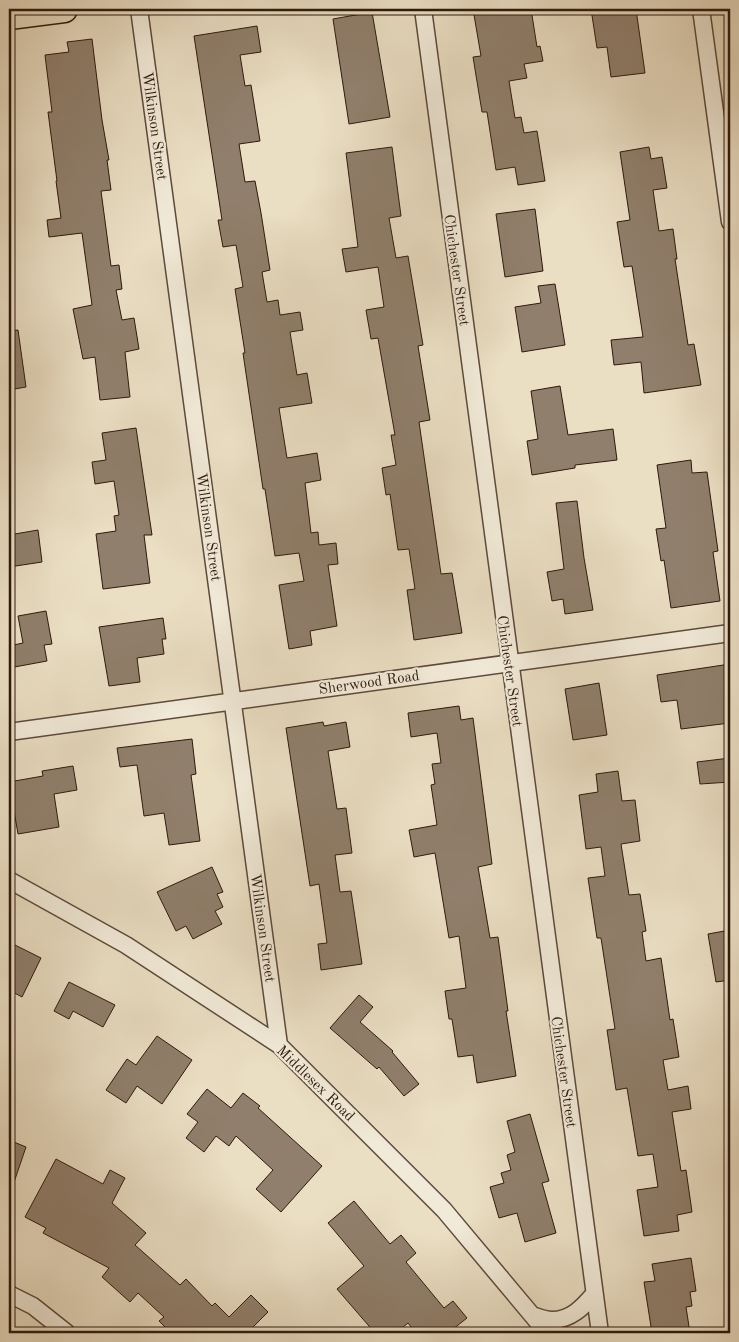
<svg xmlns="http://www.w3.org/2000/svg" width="739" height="1342" font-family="'Old Standard TT',serif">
  <rect width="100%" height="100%" fill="#eadec3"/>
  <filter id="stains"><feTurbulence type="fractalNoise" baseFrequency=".004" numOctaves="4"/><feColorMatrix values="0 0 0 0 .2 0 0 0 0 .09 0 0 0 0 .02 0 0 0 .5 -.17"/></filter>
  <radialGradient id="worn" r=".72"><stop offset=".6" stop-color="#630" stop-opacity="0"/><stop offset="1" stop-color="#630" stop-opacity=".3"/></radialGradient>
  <!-- building -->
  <path fill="#907f6c" stroke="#2e190e" d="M473,9H531L537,47L540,46L543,61L524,64L527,78L509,81L515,118L521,117L524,133L537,131L545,181L518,185L515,167L496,170L487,112H482L473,57L481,56Z
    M591,9H636L645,73L611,77L607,47L597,48Z
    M372,12L390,117L349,124L333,19Z
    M257,26L261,52L240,55L245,86L251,85L260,141L239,144L245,182L255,181L261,213L270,270L262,272L267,302L278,300L280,315L300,312L303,330L290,332L297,375L307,373L312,403L279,408L287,458L317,453L321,480L305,483L311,533L318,532L319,545L336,543L338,564L328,565L337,626L310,631L312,645L289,649L279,585L304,581L299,553L275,556L265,489H263L243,353H245L235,289L243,287L236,245L223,247L218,220H222L194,36Z
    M92,39L102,120L109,160H107L111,190L101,191L111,266L119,265L122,289L116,290L122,320L134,318L139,349L125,352L130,397L100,400L95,357L83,359L73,309L92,305L82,233L49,237L47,220L61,218L56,181H57L48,112H52L45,55L69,52L67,42Z
    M392,147L401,216L389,218L396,258L408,256L423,345L418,346L430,420L419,422L441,574L452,573L462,633L414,640L407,590L415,589L409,549L398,550L390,494L386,495L382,468L396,465L391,435H395L378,338L371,339L366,310L384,307L378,267L346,272L342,249L358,247L346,153Z
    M649,147L651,159L662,157L667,188L653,190L659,231L673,229L677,259H675L688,345L694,344L701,385L644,393L641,362L614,365L611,340L643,337L632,266L624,267L617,222L630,220L620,152Z
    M535,209L543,271L505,277L496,214Z
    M555,284L565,345L522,352L515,307L541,303L538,286Z
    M18,330L26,387L9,390V331Z
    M560,386L568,435L613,429L617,460L575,465V468L532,475L527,441L538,439L531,391Z
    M136,428L152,535H144L150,583L103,589L96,534L116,531L114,516L119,515L114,481L95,484L92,462L106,460L102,433Z
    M691,460L692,473L707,472L718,551L713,552L720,601L671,608L664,560L661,561L656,529L666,528L657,465Z
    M577,501L584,558L593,610L565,614L563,599L552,601L547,572L564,569L556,503Z
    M38,530L42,562L9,567V535Z
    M46,611L52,644L44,645L47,661L9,668V646L23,643L18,616Z
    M163,618L166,639H162L164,654L137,658L140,682L109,686L99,627Z
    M730,664V723L681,729L677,700L661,702L657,675Z
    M599,683L607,735L573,740L565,689Z
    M459,706L461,720L473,718L492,864L478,867L490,938L498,937L508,1011H506L516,1076L477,1083L473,1055L458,1057L452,1019H449L445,991L466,988L459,936L449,938L435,853L414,857L409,830L437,825L431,785L435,784L432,764L441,763L437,733L411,737L408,713Z
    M323,722L324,726L346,722L350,747L328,751L337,809L346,808L352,853L335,855L340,892L351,891L362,964L321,970L318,944L327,943L319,884L310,886L286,728Z
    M192,739L196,774L191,775L200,841L169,845L164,813L144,816L137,765L120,767L117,748Z
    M730,758V782L700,784L697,762Z
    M73,766L77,790L54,794L59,827L18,834L9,782L43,776L42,771Z
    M618,771L622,801L635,800L640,841L621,844L629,895L640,894L646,931L642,932L646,961L661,958L670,1020L673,1019L679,1057L663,1060L668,1090L688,1086L691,1109L672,1112L681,1171L686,1170L692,1212L677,1215L679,1231L644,1236L637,1190L658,1187L653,1154L638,1156L627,1088L616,1090L607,1030L615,1029L601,938H597L588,878L605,876L601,847L586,849L579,795L598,792L596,774Z
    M212,867L223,892L217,894L223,907L215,911L222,924L193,939L186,926L176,931L157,892Z
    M730,930V980L716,982L708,934Z
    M9,942L41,958L22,997L9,990Z
    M69,982L115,1005L103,1027L73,1011L69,1019L54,1011Z
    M359,995L373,1007L360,1022L393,1051L392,1052L419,1084L404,1096L379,1067L377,1069L330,1028Z
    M157,1036L192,1060L162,1104L137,1086L126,1103L106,1090L127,1059L136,1065Z
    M207,1089L231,1108L243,1093L260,1106L258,1108L322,1166L281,1212L256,1189L273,1170L236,1136L229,1146L216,1136L204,1152L186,1138L198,1122L187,1114Z
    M530,1114L549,1181L542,1183L556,1233L525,1242L517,1213L499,1218L490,1187L504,1183L501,1173L511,1170L507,1155L515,1152L507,1121Z
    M9,1140L26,1147L11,1191L9,1190Z
    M56,1159L103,1184L110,1170L125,1178L112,1203L146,1233L135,1245L180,1285L186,1279L212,1306L215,1303L229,1317L251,1295L268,1312L247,1333H171L159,1321L164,1317L138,1293L130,1302L102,1277L109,1268L43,1233L46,1228L25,1217Z
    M354,1201L390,1244L401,1235L416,1253L406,1262L444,1308L453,1301L467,1318L448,1333H416L408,1323L396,1333H375L337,1289L364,1266L328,1223Z
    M691,1258L696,1291L690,1292L692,1306L686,1307L690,1333H652L644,1282L655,1281L652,1264Z"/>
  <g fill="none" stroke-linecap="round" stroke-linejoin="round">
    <defs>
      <path id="minor" d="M139,9L279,1045
        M423,9L600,1333
        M701,9L730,222
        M9,732L730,633
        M9,880L126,945L279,1045L444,1210L547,1333
        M9,1294L33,1306L67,1333
        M532,1315C538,1317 545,1320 552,1320C571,1320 583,1307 594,1294"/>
      <path id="primary" d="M9,16L64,9"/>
    </defs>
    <!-- minor casing -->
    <use href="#minor" stroke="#5d4a3b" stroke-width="19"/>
    <!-- primary casing -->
    <use href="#primary" stroke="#2e190e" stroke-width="29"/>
    <!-- minor -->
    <use href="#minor" stroke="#f1ead8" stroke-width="16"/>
    <!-- primary -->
    <use href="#primary" stroke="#eadec3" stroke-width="26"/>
  </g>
  <g text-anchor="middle" stroke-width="4.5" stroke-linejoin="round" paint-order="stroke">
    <!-- street labels -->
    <g font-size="15" fill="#2e190e" stroke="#f1ead8">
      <text transform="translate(155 126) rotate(82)" y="5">Wilkinson Street</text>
      <text transform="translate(457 270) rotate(82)" y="5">Chichester Street</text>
      <text transform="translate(209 527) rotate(82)" y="5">Wilkinson Street</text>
      <text transform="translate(510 671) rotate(82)" y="5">Chichester Street</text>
      <text transform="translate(369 682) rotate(-8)" y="5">Sherwood Road</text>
      <text transform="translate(263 928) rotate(82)" y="5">Wilkinson Street</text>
      <text transform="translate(564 1072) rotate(82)" y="5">Chichester Street</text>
      <text transform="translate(316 1083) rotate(44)" y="5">Middlesex Road</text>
    </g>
  </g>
  <!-- margin -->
  <rect width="739" height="1342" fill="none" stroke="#eadec3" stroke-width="30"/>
  <rect x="10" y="10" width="719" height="1322" fill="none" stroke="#2e190e" stroke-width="2.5"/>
  <rect x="15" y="15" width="709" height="1312" fill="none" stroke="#2e190e"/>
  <rect width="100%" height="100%" filter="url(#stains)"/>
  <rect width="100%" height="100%" fill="url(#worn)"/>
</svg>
